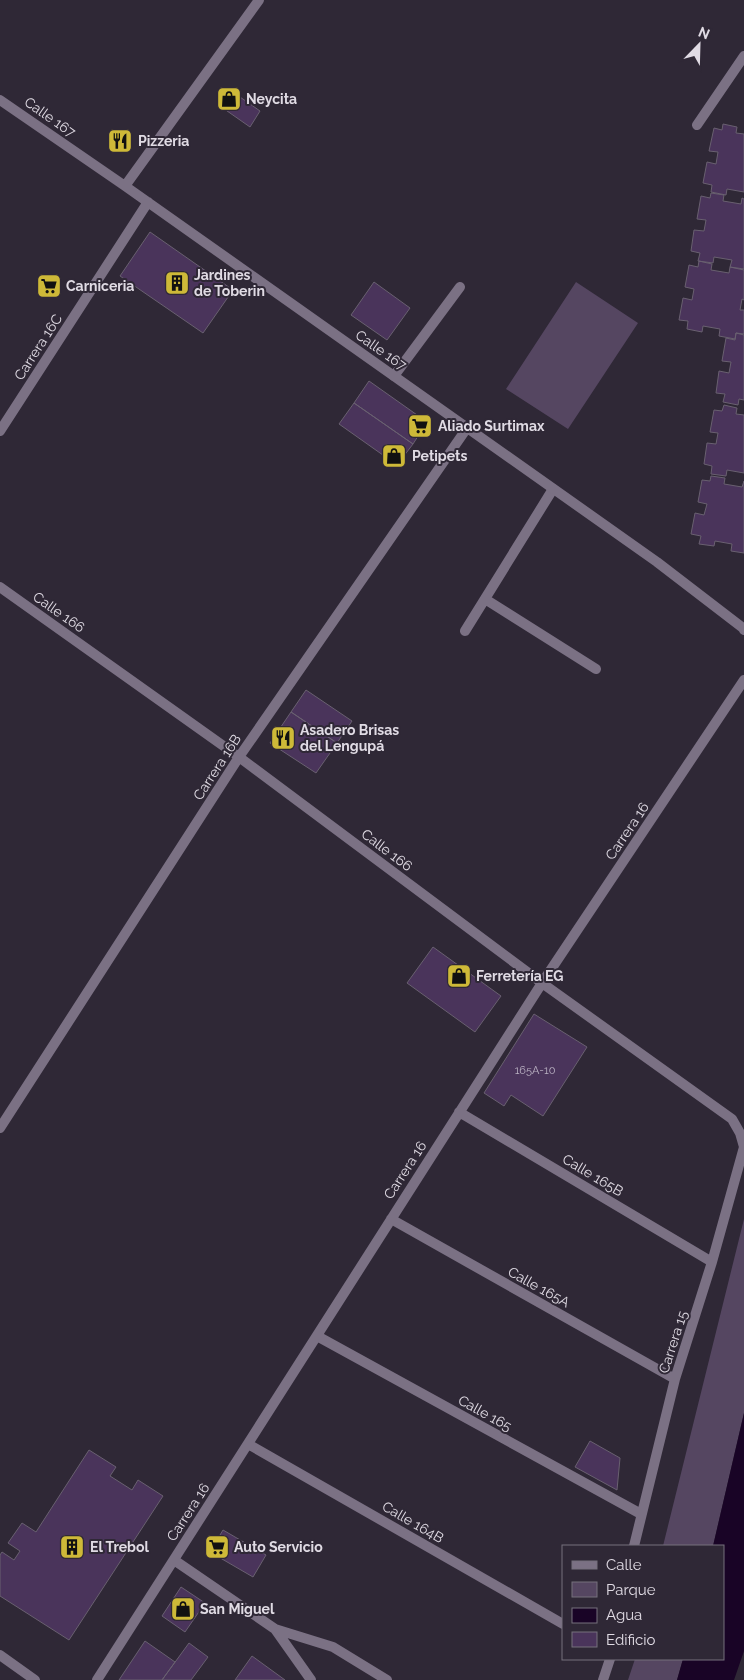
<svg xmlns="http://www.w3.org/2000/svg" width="744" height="1680" font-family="Raleway,sans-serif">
  <rect width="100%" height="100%" fill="#2f2836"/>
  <!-- green -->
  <path fill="#554661" d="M576,282L638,323L568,429L506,389Z
    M744,1219V1413L713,1546H663Z
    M635,1659H683L677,1680H628Z"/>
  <!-- water -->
  <path fill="#190426" d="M744,1413V1651L734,1680H677L683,1659H723V1546H713Z"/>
  <!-- building -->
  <path fill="#4a345b" stroke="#696070" d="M230,90L260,111L250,127L220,106Z
    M723,124L737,127L736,133L744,134V192L727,189L726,195L711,192L712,185L703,183L707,162L716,164L718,152L709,151L714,128L722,130Z
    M711,193L724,195L723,201L741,204L742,198L744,199V269L730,267L732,260L714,257L713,263L698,261L700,253L691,251L694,230L704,231L706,220L697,219L701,196L710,198Z
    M150,232L233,290L203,333L120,276Z
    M699,261L712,264L711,270L729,273L730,267L744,270V300L742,299L740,310H744V334L736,333L735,339L719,336L720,329L703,326L702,332L687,329L688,321L679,320L683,298L692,300L694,289L685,287L689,265L698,267Z
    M374,282L410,308L387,340L351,315Z
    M736,333L744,335V400L739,399L738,405L723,402L725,394L716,393L719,371L729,373L731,362L722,361L726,338L735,340Z
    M369,381L427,422L413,444L354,403Z
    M354,403L413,444L397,465L339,424Z
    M724,405L737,408L736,414L744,415V473L727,470L726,476L711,474L712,466L704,464L707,443L716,444L718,433L710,432L714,410L722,411Z
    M711,476L725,478L724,484L742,487L744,481V553L731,551L732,544L715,541L714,546L699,544L701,536L691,534L695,513L704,515L707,504L698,502L702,480L710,481Z
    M306,690L352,721L337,743L291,712Z
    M291,712L337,743L316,773L270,743Z
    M433,947L501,996L475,1032L407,983Z
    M534,1014L587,1047L543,1116L511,1095L504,1106L484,1093Z
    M590,1441L620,1458L617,1490L575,1467Z
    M89,1450L116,1467L110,1476L132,1490L138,1480L163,1496L69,1640L0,1596V1555L2,1552L14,1560L20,1551L8,1543L22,1523L36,1532Z
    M223,1530L266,1555L253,1577L210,1552Z
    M181,1587L205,1603L185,1632L162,1616Z
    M145,1641L175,1662L162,1680H119Z
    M189,1643L208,1657L191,1680H162Z
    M252,1656L285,1680H235Z"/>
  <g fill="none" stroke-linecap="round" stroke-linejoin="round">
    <!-- lane -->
    <path stroke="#7b7184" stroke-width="10" d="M697,125L744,56
      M394,376L460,287
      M485,599L596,669
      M465,631L553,489"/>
    <!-- street -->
    <path stroke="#7b7184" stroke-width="10" d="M0,100L125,186L657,562L743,628L744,630
      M125,186L259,0
      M0,431L148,202
      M0,587L239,757L542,983L732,1119L740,1133L744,1147
      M459,1112L712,1262
      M0,1128L239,757L467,428
      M391,1219L675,1379
      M317,1336L641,1514
      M248,1444L563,1624
      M634,1546L675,1379L712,1262L744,1147
      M174,1560L275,1629L333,1647L387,1680
      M275,1629L311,1680
      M0,1655L35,1680
      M97,1680L542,983L744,680
      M603,1680L610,1659"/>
  </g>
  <!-- icons -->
  <defs>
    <symbol id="shop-square" viewBox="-11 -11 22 22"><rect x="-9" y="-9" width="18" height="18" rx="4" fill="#ceb938" stroke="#2f2836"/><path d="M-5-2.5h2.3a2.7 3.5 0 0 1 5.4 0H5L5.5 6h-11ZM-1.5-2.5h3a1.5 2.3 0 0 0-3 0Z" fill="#111"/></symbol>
    <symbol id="restaurant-square" viewBox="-11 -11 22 22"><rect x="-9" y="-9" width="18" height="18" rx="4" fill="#ceb938" stroke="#2f2836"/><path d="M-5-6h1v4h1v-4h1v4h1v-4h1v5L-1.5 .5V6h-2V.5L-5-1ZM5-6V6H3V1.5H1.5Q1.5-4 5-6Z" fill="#111"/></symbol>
    <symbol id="building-square" viewBox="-11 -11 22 22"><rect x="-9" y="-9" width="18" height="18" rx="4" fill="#ceb938" stroke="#2f2836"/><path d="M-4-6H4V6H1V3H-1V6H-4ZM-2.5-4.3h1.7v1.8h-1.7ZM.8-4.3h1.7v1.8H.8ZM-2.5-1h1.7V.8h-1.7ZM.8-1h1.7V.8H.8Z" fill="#111"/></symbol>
    <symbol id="supermarket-square" viewBox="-11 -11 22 22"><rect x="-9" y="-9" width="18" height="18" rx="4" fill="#ceb938" stroke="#2f2836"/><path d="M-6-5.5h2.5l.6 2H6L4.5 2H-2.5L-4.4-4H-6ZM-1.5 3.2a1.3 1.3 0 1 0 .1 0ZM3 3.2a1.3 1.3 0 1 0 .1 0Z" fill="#111"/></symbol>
  </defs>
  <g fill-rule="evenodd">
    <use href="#shop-square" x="215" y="85" width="28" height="28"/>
    <use href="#restaurant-square" x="106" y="127" width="28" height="28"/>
    <use href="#building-square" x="163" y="269" width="28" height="28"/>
    <use href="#supermarket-square" x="35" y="272" width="28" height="28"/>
    <use href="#supermarket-square" x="406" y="412" width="28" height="28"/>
    <use href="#shop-square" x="380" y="442" width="28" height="28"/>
    <use href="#restaurant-square" x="269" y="724" width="28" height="28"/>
    <use href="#shop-square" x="445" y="962" width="28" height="28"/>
    <use href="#building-square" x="58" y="1533" width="28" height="28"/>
    <use href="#supermarket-square" x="203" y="1533" width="28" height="28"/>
    <use href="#shop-square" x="169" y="1595" width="28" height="28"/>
  </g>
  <g text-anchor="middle" stroke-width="4" stroke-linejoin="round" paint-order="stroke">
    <!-- number labels -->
    <g font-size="11" fill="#bab1c2">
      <text x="535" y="1074">165A-10</text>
    </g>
    <!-- poi labels -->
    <g font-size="14" font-weight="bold" fill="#e0dbe4" stroke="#2f2836" text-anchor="start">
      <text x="246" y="104">Neycita</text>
      <text x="138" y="146">Pizzeria</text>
      <text x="194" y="280">Jardines<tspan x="194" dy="16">de Toberin</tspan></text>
      <text x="66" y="291">Carniceria</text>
      <text x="438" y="431">Aliado Surtimax</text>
      <text x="412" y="461">Petipets</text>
      <text x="300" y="735">Asadero Brisas<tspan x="300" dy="16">del Lengupá</tspan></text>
      <text x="476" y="981">Ferretería EG</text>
      <text x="90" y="1552">El Trebol</text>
      <text x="234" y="1552">Auto Servicio</text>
      <text x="200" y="1614">San Miguel</text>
    </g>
    <!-- street labels -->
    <g font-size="14" fill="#e0dbe4" stroke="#2f2836">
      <text transform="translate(50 117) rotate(35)" y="5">Calle 167</text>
      <text transform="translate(38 347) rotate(-57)" y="5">Carrera 16C</text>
      <text transform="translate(381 350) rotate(35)" y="5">Calle 167</text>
      <text transform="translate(59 612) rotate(35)" y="5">Calle 166</text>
      <text transform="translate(217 767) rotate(-57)" y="5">Carrera 16B</text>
      <text transform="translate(627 831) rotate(-56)" y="5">Carrera 16</text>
      <text transform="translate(387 850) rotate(37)" y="5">Calle 166</text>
      <text transform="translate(405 1170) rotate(-57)" y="5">Carrera 16</text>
      <text transform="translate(593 1175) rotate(31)" y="5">Calle 165B</text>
      <text transform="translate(539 1287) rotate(29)" y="5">Calle 165A</text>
      <text transform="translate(673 1342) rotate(-72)" y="5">Carrera 15</text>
      <text transform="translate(485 1413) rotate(29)" y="5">Calle 165</text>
      <text transform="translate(188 1512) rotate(-57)" y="5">Carrera 16</text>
      <text transform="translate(413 1522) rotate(30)" y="5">Calle 164B</text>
    </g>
  </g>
  <!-- legend -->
  <rect x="562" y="1545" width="162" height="115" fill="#2f2836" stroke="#76707c"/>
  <rect x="572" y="1561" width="25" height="8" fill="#7b7184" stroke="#76707c"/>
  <text x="606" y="1570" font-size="15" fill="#e0dbe4">Calle</text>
  <rect x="572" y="1582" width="25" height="15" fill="#554661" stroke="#76707c"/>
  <text x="606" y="1595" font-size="15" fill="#e0dbe4">Parque</text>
  <rect x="572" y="1608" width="25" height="15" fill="#190426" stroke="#76707c"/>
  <text x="606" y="1620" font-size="15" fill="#e0dbe4">Agua</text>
  <rect x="572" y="1632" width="25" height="15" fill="#4a345b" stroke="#76707c"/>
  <text x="606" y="1645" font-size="15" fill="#e0dbe4">Edificio</text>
  <!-- north arrow -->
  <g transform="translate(699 45) rotate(23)" stroke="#2f2836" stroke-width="4" paint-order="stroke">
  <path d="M0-4L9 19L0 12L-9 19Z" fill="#e0dbe4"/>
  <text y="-8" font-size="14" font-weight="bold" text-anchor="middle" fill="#e0dbe4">N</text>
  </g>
</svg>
